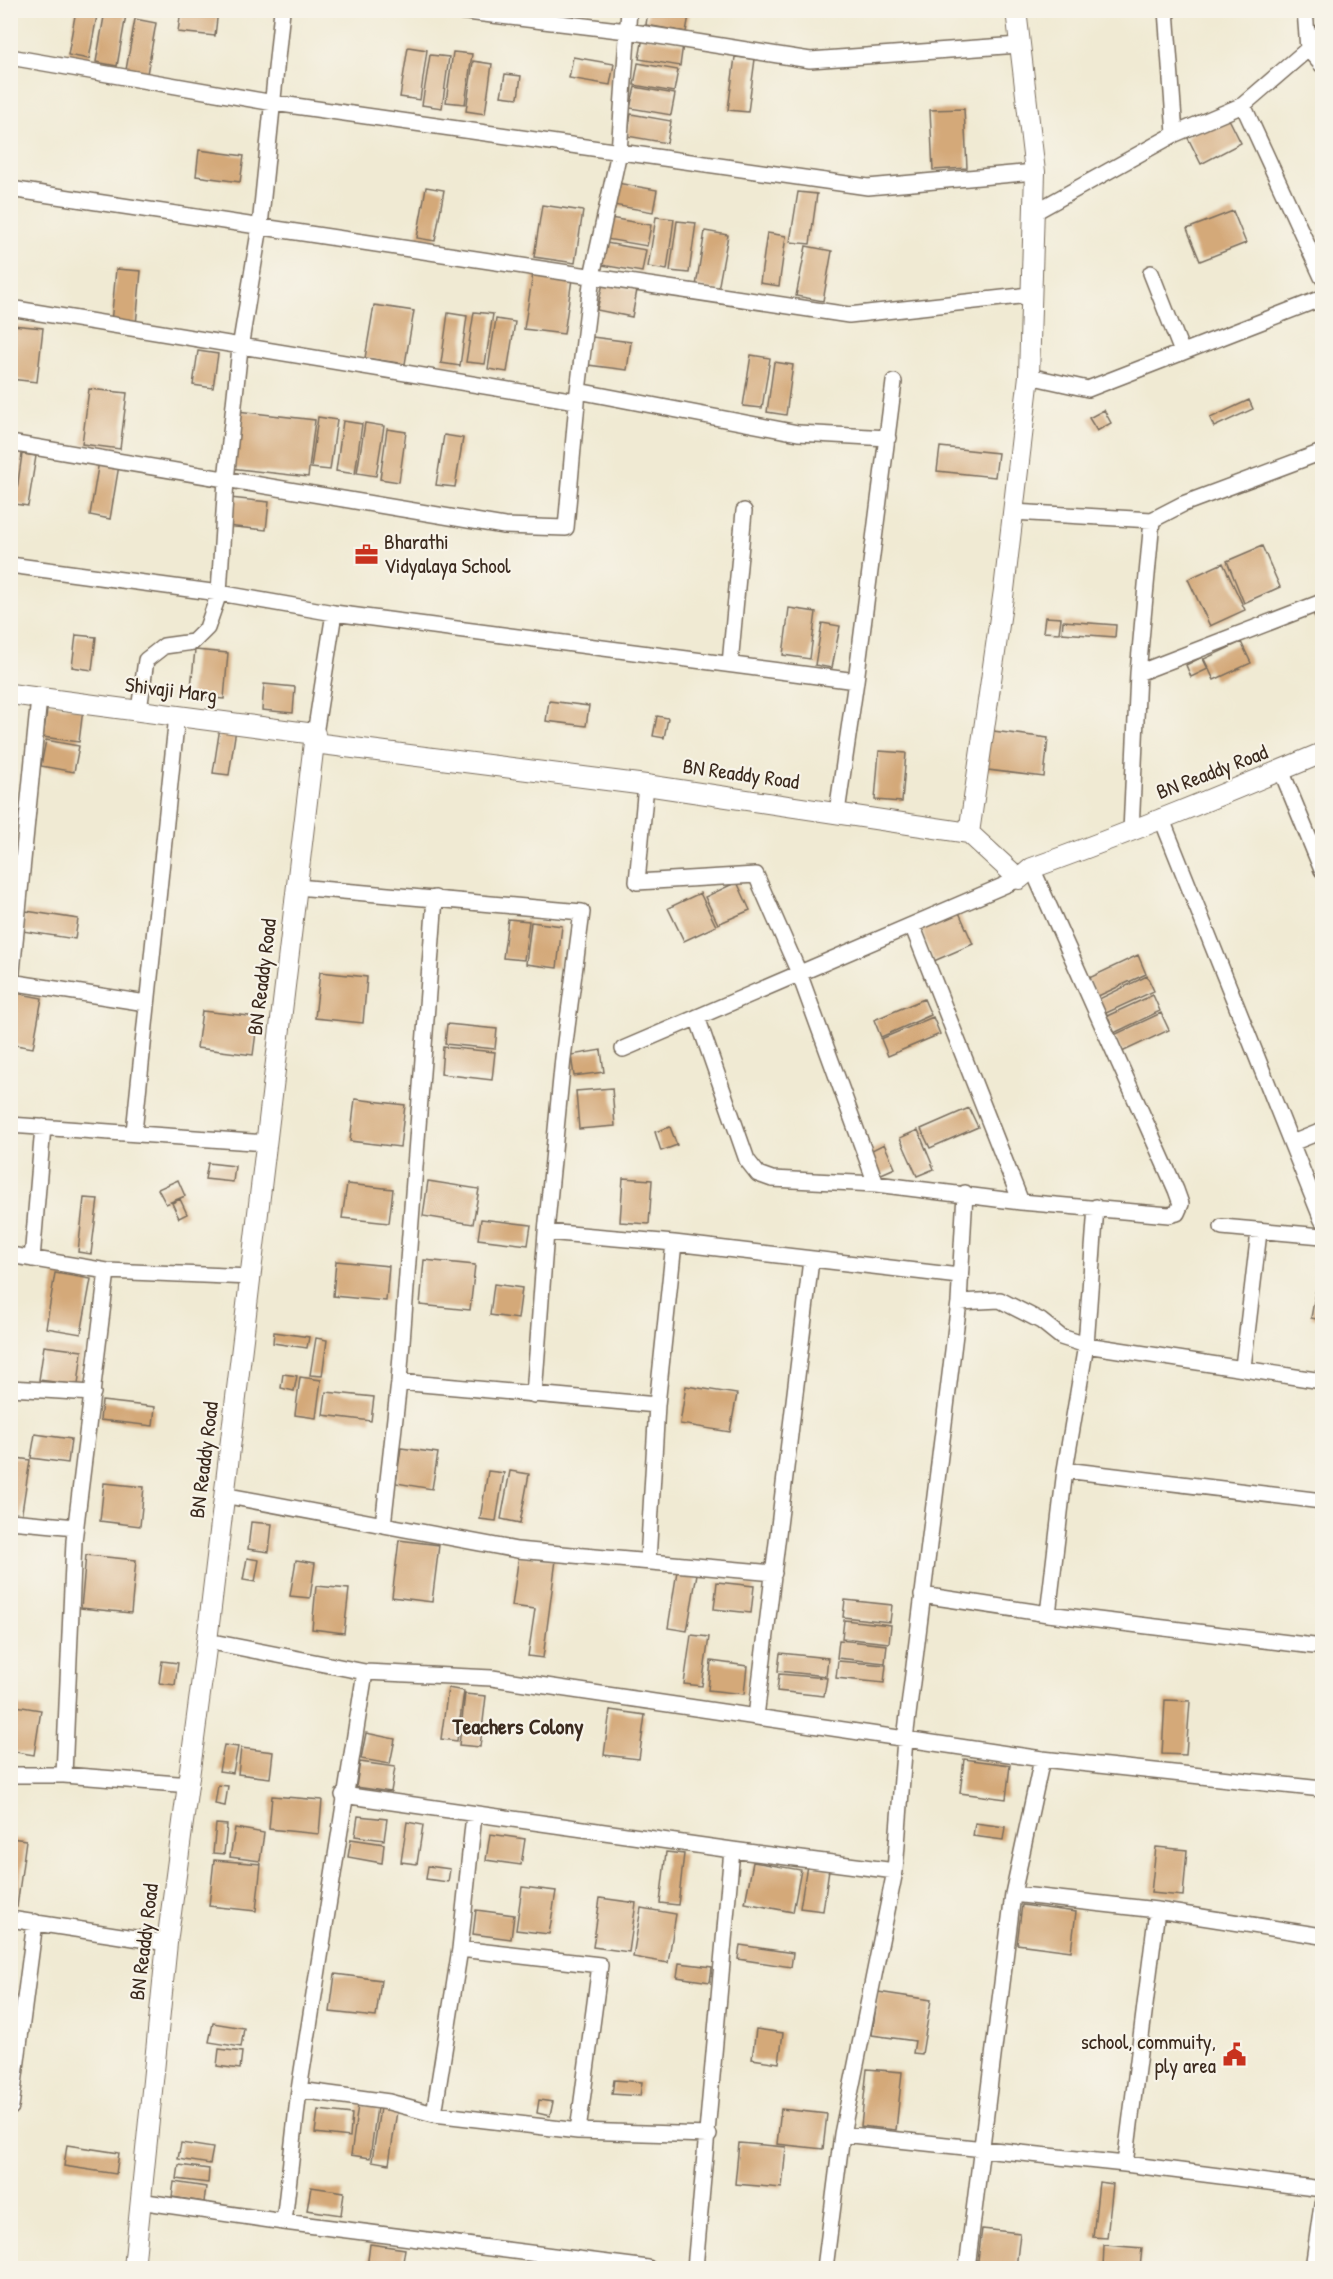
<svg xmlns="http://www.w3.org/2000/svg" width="1333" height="2279" font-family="'Patrick Hand',sans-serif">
  <rect width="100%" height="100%" fill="#f7f3e8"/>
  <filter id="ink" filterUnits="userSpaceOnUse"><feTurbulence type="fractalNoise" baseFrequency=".0167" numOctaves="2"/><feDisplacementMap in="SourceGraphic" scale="12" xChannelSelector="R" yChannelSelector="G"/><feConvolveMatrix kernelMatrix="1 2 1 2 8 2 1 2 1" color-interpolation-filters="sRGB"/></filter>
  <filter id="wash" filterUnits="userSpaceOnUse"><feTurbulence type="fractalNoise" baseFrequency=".008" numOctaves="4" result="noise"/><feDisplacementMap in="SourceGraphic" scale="24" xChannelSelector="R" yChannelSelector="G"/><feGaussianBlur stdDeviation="1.35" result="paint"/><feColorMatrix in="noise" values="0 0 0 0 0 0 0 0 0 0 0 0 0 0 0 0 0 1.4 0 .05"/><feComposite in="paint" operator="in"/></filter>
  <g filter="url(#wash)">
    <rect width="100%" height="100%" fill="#f0ead3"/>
    <g id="blocks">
      <!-- building -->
      <path fill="#d4a979" d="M76,10H98L89,59L68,55Z
        M181,10H218L215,36L178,32Z
        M648,10H690L686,32L646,25Z
        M105,11L126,15L117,66L96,62Z
        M135,19L156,23L147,74L126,70Z
        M643,37L683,44L680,66L639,59Z
        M408,47L427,50L420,100L400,97Z
        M453,52L472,54L465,104L446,102Z
        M430,55L449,57L442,108L422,105Z
        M573,57L614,64L610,85L569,78Z
        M735,57L755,59L748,112L728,110Z
        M473,61L492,64L485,114L466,111Z
        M638,63L678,70L674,92L634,85Z
        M505,74L521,76L518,98L501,96Z
        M635,87L675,94L671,115L630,108Z
        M964,109L967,168L933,170L930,110Z
        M631,114L671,121L667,143L627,136Z
        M1227,115L1241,143L1201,164L1187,136Z
        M199,150L244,156L240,182L196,176Z
        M617,183L657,190L653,212L613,205Z
        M426,187L444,190L435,241L417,238Z
        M798,192L817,194L810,244L790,242Z
        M542,205L583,211L575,263L534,257Z
        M1233,211L1246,243L1200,261L1187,229Z
        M656,217L674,219L667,270L648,267Z
        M610,218L651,225L647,246L606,239Z
        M677,221L696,223L689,273L670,271Z
        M705,231L728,235L718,290L696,286Z
        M767,233L786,236L779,286L760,283Z
        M606,243L646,250L642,272L602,265Z
        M806,246L832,251L823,301L796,296Z
        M116,269L141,271L136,325L111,323Z
        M533,274L572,279L564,334L524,329Z
        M603,283L637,290L632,317L597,310Z
        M374,305L414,311L405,364L365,358Z
        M474,312L493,314L485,364L466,362Z
        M448,313L467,316L460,366L441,363Z
        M496,319L515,322L507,372L488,369Z
        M12,325L43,328L37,382L10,379Z
        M592,337L631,342L627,370L588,365Z
        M198,351L218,354L213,388L193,385Z
        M751,355L770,358L762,408L743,406Z
        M774,362L793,365L786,415L767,412Z
        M89,389L127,393L120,449L82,444Z
        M1249,400L1253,409L1214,427L1210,418Z
        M1104,410L1111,423L1097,431L1089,418Z
        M237,411L315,420L308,477L230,468Z
        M318,417L337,420L330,470L311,468Z
        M343,421L362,424L355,474L336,471Z
        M365,423L384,426L376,476L357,473Z
        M387,429L406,432L399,482L380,479Z
        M444,435L463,438L455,487L436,485Z
        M940,447L998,453L995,477L937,471Z
        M22,454L36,456L28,506L15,504Z
        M99,461L119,465L110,519L90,515Z
        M230,498L269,502L266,530L226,526Z
        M1262,546L1280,587L1244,603L1227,561Z
        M1223,563L1245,610L1210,626L1188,579Z
        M789,608L816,612L810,659L783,655Z
        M1322,611V636L1314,615Z
        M1045,617L1061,618L1059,633L1043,632Z
        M1063,621L1116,625L1115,637L1062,633Z
        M822,623L840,626L832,668L815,665Z
        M76,635L96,637L92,670L72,667Z
        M1241,642L1251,663L1214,680L1204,659Z
        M195,650L228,653L224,699L190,696Z
        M1202,657L1208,669L1191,677L1186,665Z
        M264,684L295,687L293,713L262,710Z
        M549,701L589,706L586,726L546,721Z
        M48,704L83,709L79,742L43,737Z
        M657,716L668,718L664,738L653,736Z
        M220,727L236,729L229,775L213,773Z
        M985,730L1048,738L1044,777L980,769Z
        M46,740L79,746L74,772L41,766Z
        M879,751L906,753L902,802L875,800Z
        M737,882L750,910L718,924L705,897Z
        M700,893L716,926L684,941L668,908Z
        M958,910L973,944L934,961L920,926Z
        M26,911L78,919L75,939L22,931Z
        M508,919L529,921L524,960L503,958Z
        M531,922L562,926L557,968L526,964Z
        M1138,955L1146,974L1096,997L1087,979Z
        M320,972L367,977L363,1023L315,1018Z
        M1147,976L1154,991L1104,1014L1097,1000Z
        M10,992L42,998L33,1048L10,1044Z
        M1153,995L1160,1011L1114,1033L1107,1016Z
        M924,999L931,1015L881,1037L874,1020Z
        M202,1011L258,1017L253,1055L197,1048Z
        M1161,1013L1169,1030L1122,1052L1114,1035Z
        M933,1017L940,1034L888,1056L881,1039Z
        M447,1024L497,1029L495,1049L445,1044Z
        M443,1047L495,1052L492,1080L441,1074Z
        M601,1050L604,1072L574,1076L571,1055Z
        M612,1088L615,1126L579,1129L576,1091Z
        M355,1099L405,1105L400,1147L350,1141Z
        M969,1108L978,1127L930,1148L921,1129Z
        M670,1127L677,1145L661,1151L655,1132Z
        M918,1130L934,1169L917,1176L900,1138Z
        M884,1144L895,1168L879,1175L868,1152Z
        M208,1163L235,1166L233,1182L205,1179Z
        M623,1178L652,1180L649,1224L620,1222Z
        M178,1180L185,1196L166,1204L158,1189Z
        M428,1181L479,1189L473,1224L423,1216Z
        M347,1184L393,1189L389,1223L342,1218Z
        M84,1198L98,1199L91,1254L78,1252Z
        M180,1199L187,1214L179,1218L172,1203Z
        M481,1219L531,1225L528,1245L478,1239Z
        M424,1260L475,1265L470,1310L420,1305Z
        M336,1261L389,1266L386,1301L333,1296Z
        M55,1273L91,1279L81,1334L46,1328Z
        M1318,1280L1322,1281V1300L1314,1298Z
        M494,1284L522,1288L518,1319L490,1315Z
        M1314,1301L1322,1302V1320L1311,1318Z
        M274,1332L309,1337L307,1348L273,1343Z
        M316,1338L327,1340L322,1376L310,1375Z
        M44,1346L82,1351L78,1385L39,1380Z
        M283,1374L297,1376L294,1391L281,1388Z
        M300,1377L321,1380L316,1418L295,1415Z
        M686,1386L737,1394L730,1432L680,1424Z
        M326,1392L374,1397L371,1421L323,1415Z
        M102,1401L155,1407L153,1426L100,1420Z
        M35,1434L71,1439L68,1463L31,1458Z
        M401,1448L438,1453L432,1489L396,1483Z
        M10,1457L30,1460L21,1518L10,1516Z
        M488,1471L504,1473L496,1521L480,1519Z
        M510,1471L529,1474L520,1523L501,1519Z
        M104,1483L144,1487L140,1526L100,1521Z
        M251,1522L272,1524L269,1552L248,1549Z
        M399,1540L439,1545L432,1602L392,1597Z
        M86,1555L136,1560L131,1613L81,1608Z
        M519,1555L556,1560L543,1658L528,1656L535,1609L512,1606Z
        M247,1558L259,1560L255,1582L243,1580Z
        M296,1560L315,1563L310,1598L290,1596Z
        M677,1571L697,1574L687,1631L668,1628Z
        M717,1582L754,1586L751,1613L714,1609Z
        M316,1586L349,1589L344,1633L312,1629Z
        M845,1600L892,1605L890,1622L843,1617Z
        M844,1620L891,1625L889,1643L842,1638Z
        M691,1635L709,1637L702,1686L684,1684Z
        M839,1640L887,1645L885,1663L837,1658Z
        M780,1653L828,1658L826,1676L778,1671Z
        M162,1661L178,1663L175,1685L159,1683Z
        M711,1661L747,1666L744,1694L708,1690Z
        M838,1661L886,1665L884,1683L836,1678Z
        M779,1674L827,1678L824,1696L777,1691Z
        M448,1688L464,1691L457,1741L441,1739Z
        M465,1694L486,1696L480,1747L459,1745Z
        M1165,1700L1190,1701L1186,1755L1162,1754Z
        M10,1705L41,1710L34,1755L10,1751Z
        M610,1710L645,1715L639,1759L604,1755Z
        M366,1733L395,1739L390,1764L361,1759Z
        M224,1745L238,1747L233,1773L219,1771Z
        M241,1748L273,1752L270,1778L238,1774Z
        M964,1759L1010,1765L1006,1799L960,1793Z
        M360,1762L395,1767L391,1792L356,1787Z
        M218,1785L228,1786L225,1806L215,1804Z
        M272,1796L322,1800L319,1834L269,1829Z
        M358,1816L387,1819L384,1840L355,1836Z
        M407,1822L423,1825L417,1864L401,1862Z
        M975,1823L1005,1827L1003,1840L973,1836Z
        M216,1824L227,1825L224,1854L213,1853Z
        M235,1828L264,1833L260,1861L230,1857Z
        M490,1834L525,1839L521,1865L486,1860Z
        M10,1838L26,1840L17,1907L10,1906Z
        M351,1839L384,1844L382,1863L348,1857Z
        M1156,1847L1187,1850L1183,1896L1151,1893Z
        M666,1852L684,1854L678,1905L660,1903Z
        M214,1860L261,1864L256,1911L209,1906Z
        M753,1862L801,1870L793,1912L745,1903Z
        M807,1865L829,1869L823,1911L800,1908Z
        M428,1866L450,1869L448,1882L426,1879Z
        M522,1887L556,1891L549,1934L516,1930Z
        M600,1898L636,1903L629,1952L593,1947Z
        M1022,1905L1076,1912L1071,1951L1017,1944Z
        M641,1908L676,1914L668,1963L633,1957Z
        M476,1910L514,1915L511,1939L473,1934Z
        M10,1935H14L12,1950H10Z
        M740,1945L793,1953L791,1967L738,1959Z
        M679,1963L712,1967L710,1982L677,1977Z
        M335,1974L381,1980L376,2017L330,2012Z
        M878,1992L931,2000L922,2054L913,2053L915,2041L872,2035Z
        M213,2023L244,2028L241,2047L209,2042Z
        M756,2029L783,2033L779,2063L752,2059Z
        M219,2049L242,2052L240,2069L217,2066Z
        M867,2069L902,2072L896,2130L861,2126Z
        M614,2080L642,2082L640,2096L612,2094Z
        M539,2100L553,2102L550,2116L537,2113Z
        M358,2105L377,2107L370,2158L351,2155Z
        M380,2108L397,2111L389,2164L372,2161Z
        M781,2109L827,2114L823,2149L777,2144Z
        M318,2110L352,2114L350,2137L315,2133Z
        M181,2143L213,2148L210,2164L178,2159Z
        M739,2143L786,2147L782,2188L735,2184Z
        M67,2145L119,2153L116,2174L64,2166Z
        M179,2165L209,2169L208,2183L177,2179Z
        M174,2182L206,2187L204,2202L172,2197Z
        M1099,2182L1113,2184L1107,2238L1093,2237Z
        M311,2187L344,2192L341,2215L307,2210Z
        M982,2229L1020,2233L1016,2268H977Z
        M370,2244L405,2249L402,2268H367Z
        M1104,2245L1142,2248L1140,2268H1103Z"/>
    </g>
  </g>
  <g filter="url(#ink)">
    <use href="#blocks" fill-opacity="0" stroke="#7a6d5d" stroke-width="1.5"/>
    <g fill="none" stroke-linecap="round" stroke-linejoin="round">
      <defs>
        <path id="minor" d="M450,10L627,31L810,60L1019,45
          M629,10L619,152L592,276L578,391L798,433L888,438
          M1166,10L1175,134
          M1305,10L1308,49L1322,65
          M10,57L274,103L868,187L1035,172
          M1243,105L1322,277
          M10,189L849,315L1029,295
          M1035,212L1175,134L1243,105L1308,49L1322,31
          M1151,273L1182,352
          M10,308L576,401
          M1029,376L1088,389L1322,298
          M10,443L504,526L566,528L578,391
          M1013,512L1152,520
          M10,565L219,593L334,613L856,681L837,812
          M730,664L744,511
          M1138,673L1322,602
          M856,681L894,382
          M139,710L146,660L164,646L193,642L207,628L219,593L226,480L240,348L260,226L282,10
          M315,734L334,613
          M1281,770L1322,870
          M646,785L637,882L756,875L799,973L876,1184
          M1161,817L1322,1220
          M1131,832L1138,673L1152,520L1183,504L1322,452
          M297,887L582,912L563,1058L546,1232
          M912,925L1021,1202
          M10,982L146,1003
          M11,982L39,698
          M697,1017L747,1160L758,1174L772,1179L876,1184L1021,1202L1169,1215L1177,1213L1181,1204L1176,1190L1032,868
          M623,1049L1019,879
          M10,1125L267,1143
          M134,1132L177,715
          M1292,1143L1322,1131
          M1222,1227L1322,1236
          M10,1255L107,1271L251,1277
          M32,1259L43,1127
          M959,1302L1000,1300L1041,1321L1061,1337L1086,1345L1322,1381
          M1243,1367L1259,1232
          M399,1382L657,1405
          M10,1388L93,1393
          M534,1395L546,1232L674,1243
          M1065,1470L1322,1501
          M223,1495L517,1550L774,1573
          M10,1521L76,1527
          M383,1525L399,1382L435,898
          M648,1561L657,1405L674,1243L959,1276
          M922,1595L1048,1614L1322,1647
          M1048,1614L1065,1470L1086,1345L1096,1207
          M207,1641L365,1672L492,1678L1042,1759L1322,1789
          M756,1717L811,1260
          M10,1775H64L190,1785
          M64,1775L74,1541L107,1271
          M343,1795L732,1850L895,1871
          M1013,1894L1157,1910L1322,1936
          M10,1919L167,1943
          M460,1949L600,1965L578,2131
          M299,2090L389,2102L434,2114L578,2131L709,2135
          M11,2107L35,1922
          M434,2114L460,1949L474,1815
          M842,2134L1125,2164L1322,2189
          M1125,2164L1157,1910
          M139,2201L284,2222L648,2268
          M284,2222L299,2090L365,1672
          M695,2268L732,1850
          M825,2268L842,2134L895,1871L905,1739L959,1302L965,1193
          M967,2268L1013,1894L1042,1759
          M1313,2268L1322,2204"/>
        <path id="tertiary" d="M10,694L315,734L207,1641L167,1943L134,2268
          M314,743L646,785L969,833L1019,879L1032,868C1130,833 1226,793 1322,753
          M969,833L1004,590L1029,376L1035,172L1016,10"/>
      </defs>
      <!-- minor casing -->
      <use href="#minor" stroke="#7a6d5d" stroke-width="18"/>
      <!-- tertiary casing -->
      <use href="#tertiary" stroke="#7a6d5d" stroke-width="22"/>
      <!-- minor -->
      <use href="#minor" stroke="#fff" stroke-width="15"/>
      <!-- tertiary -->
      <use href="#tertiary" stroke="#fff" stroke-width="20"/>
    </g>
  </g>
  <!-- icons -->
  <defs>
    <symbol id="office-bare" viewBox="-9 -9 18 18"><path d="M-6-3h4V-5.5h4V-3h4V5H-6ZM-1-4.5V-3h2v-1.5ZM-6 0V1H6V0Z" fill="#c8321e" stroke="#f7f3e8" stroke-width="2.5" paint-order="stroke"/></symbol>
    <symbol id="civic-bare" viewBox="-9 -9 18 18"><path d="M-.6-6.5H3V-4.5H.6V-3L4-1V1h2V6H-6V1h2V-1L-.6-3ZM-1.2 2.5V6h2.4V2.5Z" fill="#c8321e" stroke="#f7f3e8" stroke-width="2.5" paint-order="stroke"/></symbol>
  </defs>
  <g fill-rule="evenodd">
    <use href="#office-bare" x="350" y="538" width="33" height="33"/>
    <use href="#civic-bare" x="1218" y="2038" width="33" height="33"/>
  </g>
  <g text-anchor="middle" stroke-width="4.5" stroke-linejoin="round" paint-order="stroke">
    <!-- poi labels -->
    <g font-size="21" fill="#3b2a1e" stroke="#f7f3e8" text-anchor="start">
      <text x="384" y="549">Bharathi<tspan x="384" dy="24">Vidyalaya School</tspan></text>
      <text x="1216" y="2049" text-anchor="end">school, commuity,<tspan x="1216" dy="24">ply area</tspan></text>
    </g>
    <!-- street labels -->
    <g font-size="21" fill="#3b2a1e" stroke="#f7f3e8">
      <text transform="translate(171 690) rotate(7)" y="7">Shivaji Marg</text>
      <text transform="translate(1212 772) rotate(-21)" y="7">BN Readdy Road</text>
      <text transform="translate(741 774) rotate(8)" y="7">BN Readdy Road</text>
      <text transform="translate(262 977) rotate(-83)" y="7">BN Readdy Road</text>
      <text transform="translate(204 1460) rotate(-83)" y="7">BN Readdy Road</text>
      <text transform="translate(144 1942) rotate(-83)" y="7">BN Readdy Road</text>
    </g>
    <!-- neighbourhood labels -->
    <g font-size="22" font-weight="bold" fill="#3b2a1e" stroke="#f7f3e8">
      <text x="518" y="1734">Teachers Colony</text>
    </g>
  </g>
  <!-- margin -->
  <rect width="1333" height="2279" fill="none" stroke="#f7f3e8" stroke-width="36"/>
</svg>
